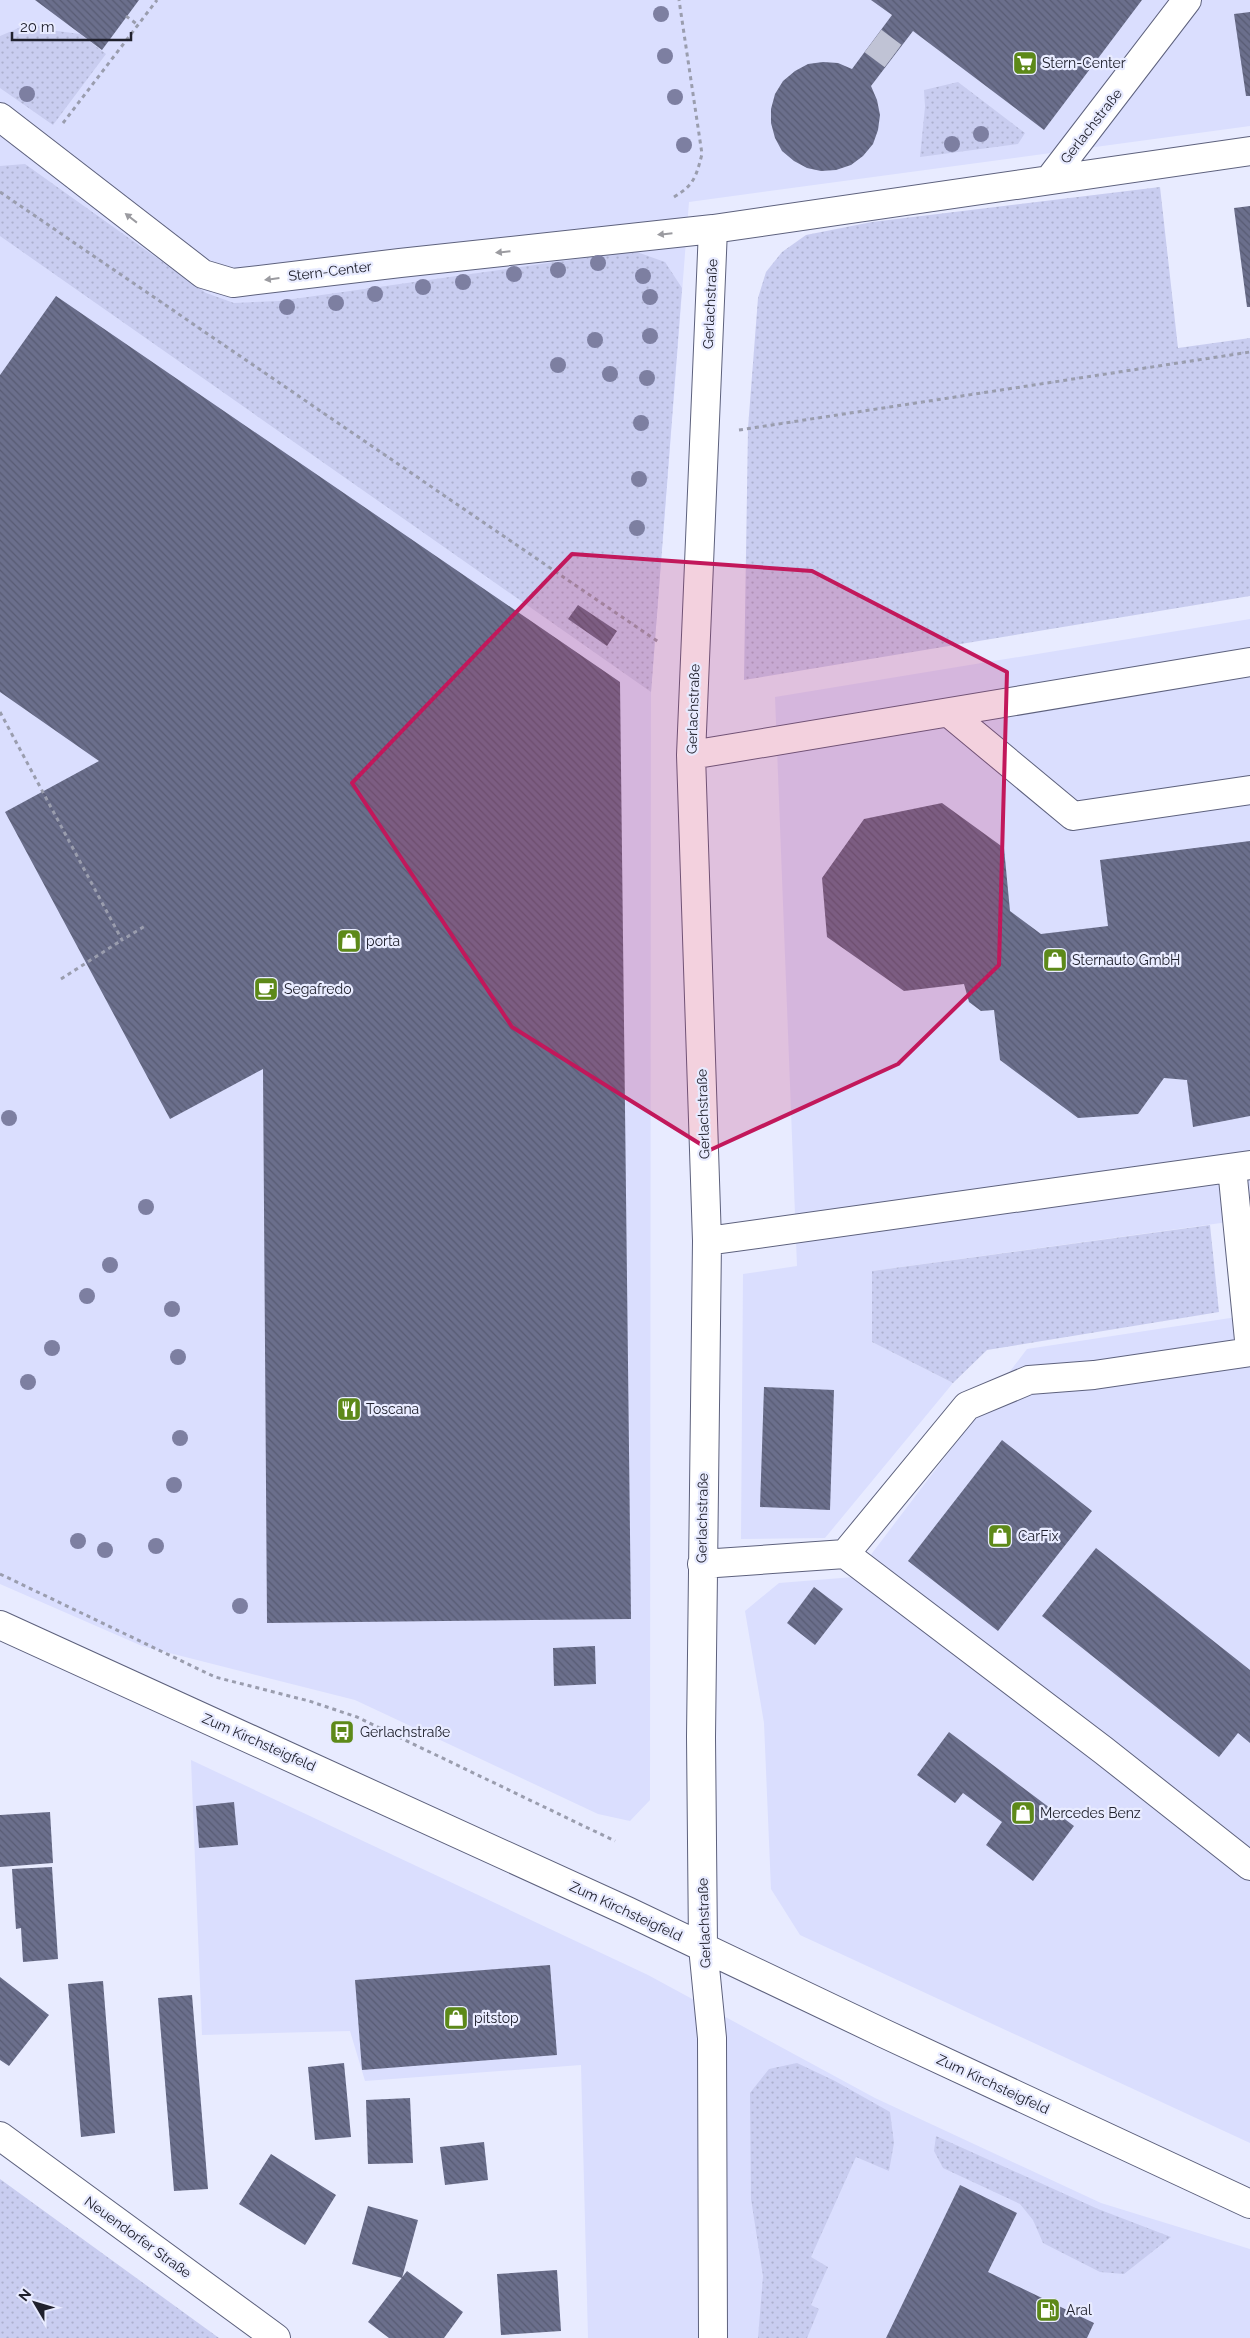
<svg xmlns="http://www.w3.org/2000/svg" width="1250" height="2338" font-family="Raleway,sans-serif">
  <defs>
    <pattern id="green-dots" width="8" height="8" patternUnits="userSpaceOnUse" patternTransform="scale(1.25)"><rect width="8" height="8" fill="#c9cdf0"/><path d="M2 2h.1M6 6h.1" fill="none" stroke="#acb0ce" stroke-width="1.8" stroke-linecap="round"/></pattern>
    <pattern id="building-back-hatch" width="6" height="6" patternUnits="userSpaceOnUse" patternTransform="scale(1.25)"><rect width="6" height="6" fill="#6b6f8c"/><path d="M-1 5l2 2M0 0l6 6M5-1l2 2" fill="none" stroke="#585b73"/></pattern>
  </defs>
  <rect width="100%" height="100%" fill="#e8ebff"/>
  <!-- built -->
  <path fill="#dadefe" d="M0,0H1250V126L689,202L651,692L650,1800L630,1821L598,1814L355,1700L142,1646L0,1584Z
    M1250,619V1219L872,1271V1342L953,1383L825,1538L741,1539L743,1274L797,1266L775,697Z
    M1250,1315V2143L800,1935L771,1889L764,1723L745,1611L779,1583L854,1577L1027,1349Z
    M191,1760L648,1975L875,2098L1101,2203L1250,2249V2338H588L581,2065L365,2081L350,2031L202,2035Z"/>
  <!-- green -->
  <path fill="url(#green-dots)" d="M35,21L42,29L80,34L106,54L53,125L0,88V36Z
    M958,82L1025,133L1018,144L920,157L925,107L924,90Z
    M25,164L206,293L234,303L279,301L634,251L665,262L682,288L651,692L0,236V166Z
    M1160,187L1178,348L1250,338V596L744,680L748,428L758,298L766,272L782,252L806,235L872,222Z
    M1210,1225L1219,1312L987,1350L953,1383L872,1342V1271Z
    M797,2063L835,2081L890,2112L894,2143L889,2171L856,2157L811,2257L828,2267L811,2305L819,2309L807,2338H758L763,2276L751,2199L750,2093L769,2069Z
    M936,2136L1098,2209L1171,2237L1124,2274L1100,2272L1043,2243L1033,2220L1020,2204L943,2168L934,2151Z
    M0,2179L219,2338H0Z"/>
  <!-- building -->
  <path fill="url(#building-back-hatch)" d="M35,0H139L102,50Z
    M871,0H1142L1044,130L913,31L871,86L877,100L880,115L878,130L873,144L863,156L851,165L836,170L821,171L807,168L794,161L782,151L775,138L771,123V109L775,94L783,81L795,71L808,64L823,62L838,63L852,69L892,15Z
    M1250,12V96H1246L1234,14Z
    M1250,206V307H1247L1234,208Z
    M56,296L620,682L631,1619L267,1623L263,1069L170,1119L5,812L99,761L0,692V375Z
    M578,605L617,631L607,646L568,619Z
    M942,803L1004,848L1010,911L1041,934L1108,926L1100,860L1250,841V1116L1193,1127L1187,1080L1164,1078L1138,1114L1078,1118L1000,1060L994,1010L981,1011L969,1002L964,984L904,991L827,937L822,878L864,819Z
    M764,1387L834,1390L830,1510L760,1507Z
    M1002,1440L1092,1511L998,1631L908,1561Z
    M1096,1548L1250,1670V1743L1238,1733L1219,1757L1042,1616Z
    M814,1587L843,1609L815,1645L787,1623Z
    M595,1646L596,1684L554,1686L553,1648Z
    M949,1732L1074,1826L1033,1881L986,1845L1002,1822L963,1793L955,1803L917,1775Z
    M234,1802L238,1845L199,1848L196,1806Z
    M50,1812L53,1863L0,1867V1815Z
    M52,1867L58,1959L23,1962L21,1928L16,1929L12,1869Z
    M550,1965L557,2055L362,2070L355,1980Z
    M0,1977L49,2015L9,2066L0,2060Z
    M103,1981L115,2133L81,2137L68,1984Z
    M192,1995L208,2189L174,2191L158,1998Z
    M344,2063L351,2137L315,2140L308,2067Z
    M410,2098L413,2163L368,2164L366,2100Z
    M484,2142L488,2180L445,2185L440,2147Z
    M271,2154L336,2195L305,2245L239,2204Z
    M960,2185L1017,2213L988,2272L1094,2323L1087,2338H886Z
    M368,2206L418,2220L402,2278L352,2264Z
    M557,2270L561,2331L501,2335L497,2274Z
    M407,2271L463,2312L444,2338H389L368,2322Z"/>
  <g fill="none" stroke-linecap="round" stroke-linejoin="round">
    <!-- minor-tunnel -->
    <path stroke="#c0c3d5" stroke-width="28" stroke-dasharray="28 14" stroke-linecap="butt" d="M873,41L893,56"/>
    <defs>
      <path id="minor" d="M0,117L203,274L233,283L400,263L713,229L1250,151
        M1049,180L1187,0
        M713,229L691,755L707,1241L701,1737L703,1947L712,2038L713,2338
        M949,713L1073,816L1250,790
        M691,755L1250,662
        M1232,1168L1250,1350
        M707,1241L1250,1165
        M845,1554L967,1406L1029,1380L1094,1375L1250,1352
        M702,1564L845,1554L1103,1750L1250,1866
        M0,1625L627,1911L883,2033L1250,2204
        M0,2136L276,2338"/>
    </defs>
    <!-- minor casing -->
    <use href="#minor" stroke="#5d617d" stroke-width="30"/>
    <!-- path -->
    <path stroke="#9a9dae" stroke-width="3" stroke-dasharray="4 4" stroke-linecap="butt" d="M126,16L138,25
      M63,123L157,0
      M0,192L660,643
      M674,197C694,185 696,177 702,154L679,0
      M739,430L1250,352
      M0,712L122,940L145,926
      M61,979L122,940
      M0,1574L215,1677L309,1701L357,1717L615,1841"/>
    <!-- minor -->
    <use href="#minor" stroke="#fff" stroke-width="28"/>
  </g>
  <!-- trees -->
  <g fill="#7d7fa1">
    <circle cx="661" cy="14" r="8"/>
    <circle cx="665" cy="56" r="8"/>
    <circle cx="27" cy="94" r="8"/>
    <circle cx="675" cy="97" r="8"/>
    <circle cx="981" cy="134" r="8"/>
    <circle cx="952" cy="144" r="8"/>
    <circle cx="684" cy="145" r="8"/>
    <circle cx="598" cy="263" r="8"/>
    <circle cx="558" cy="270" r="8"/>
    <circle cx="514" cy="274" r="8"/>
    <circle cx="643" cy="276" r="8"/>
    <circle cx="463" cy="282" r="8"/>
    <circle cx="423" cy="287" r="8"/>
    <circle cx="375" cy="294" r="8"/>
    <circle cx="650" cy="297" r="8"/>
    <circle cx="336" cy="303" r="8"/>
    <circle cx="287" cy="307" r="8"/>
    <circle cx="650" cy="336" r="8"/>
    <circle cx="595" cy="340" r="8"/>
    <circle cx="558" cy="365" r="8"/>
    <circle cx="610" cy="374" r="8"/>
    <circle cx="647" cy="378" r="8"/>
    <circle cx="641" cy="423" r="8"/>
    <circle cx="639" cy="479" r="8"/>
    <circle cx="637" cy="528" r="8"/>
    <circle cx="9" cy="1118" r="8"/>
    <circle cx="146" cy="1207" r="8"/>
    <circle cx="110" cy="1265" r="8"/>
    <circle cx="87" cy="1296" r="8"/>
    <circle cx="172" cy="1309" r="8"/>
    <circle cx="52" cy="1348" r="8"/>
    <circle cx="178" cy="1357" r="8"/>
    <circle cx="28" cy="1382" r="8"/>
    <circle cx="180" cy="1438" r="8"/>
    <circle cx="174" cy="1485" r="8"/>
    <circle cx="78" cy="1541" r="8"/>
    <circle cx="156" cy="1546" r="8"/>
    <circle cx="105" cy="1550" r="8"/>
    <circle cx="240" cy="1606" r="8"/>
  </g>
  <!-- one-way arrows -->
  <defs><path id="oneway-solid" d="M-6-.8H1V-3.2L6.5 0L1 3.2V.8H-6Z" transform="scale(1.25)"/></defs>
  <g fill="#9b9ba0">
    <use href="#oneway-solid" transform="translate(131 218) rotate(-142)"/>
    <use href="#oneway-solid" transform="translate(665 234) rotate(174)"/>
    <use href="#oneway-solid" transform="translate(503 252) rotate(174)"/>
    <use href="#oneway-solid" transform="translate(272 279) rotate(173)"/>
  </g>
  <!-- marked area -->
  <path fill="#c2185b" fill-opacity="0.2" stroke="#c2185b" stroke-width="4" stroke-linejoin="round" d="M572,554L812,571L1007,672L999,965L898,1064L710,1150L512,1027L352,783Z"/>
  <!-- icons -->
  <defs>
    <symbol id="supermarket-square" viewBox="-11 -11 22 22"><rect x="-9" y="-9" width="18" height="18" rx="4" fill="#5d8919" stroke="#e8ebff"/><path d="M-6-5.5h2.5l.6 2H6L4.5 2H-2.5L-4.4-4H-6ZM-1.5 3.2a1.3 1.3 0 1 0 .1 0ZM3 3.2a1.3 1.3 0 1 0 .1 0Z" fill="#fff"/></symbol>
    <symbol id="shop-square" viewBox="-11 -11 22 22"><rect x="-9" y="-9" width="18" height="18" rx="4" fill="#5d8919" stroke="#e8ebff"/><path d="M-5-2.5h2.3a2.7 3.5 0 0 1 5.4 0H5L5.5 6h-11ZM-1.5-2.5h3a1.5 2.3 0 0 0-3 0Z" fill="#fff"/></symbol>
    <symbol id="cafe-square" viewBox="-11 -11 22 22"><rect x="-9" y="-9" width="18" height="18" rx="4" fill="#5d8919" stroke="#e8ebff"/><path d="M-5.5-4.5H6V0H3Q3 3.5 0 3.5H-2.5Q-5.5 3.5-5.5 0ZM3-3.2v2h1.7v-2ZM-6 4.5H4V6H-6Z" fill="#fff"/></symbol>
    <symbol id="restaurant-square" viewBox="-11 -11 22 22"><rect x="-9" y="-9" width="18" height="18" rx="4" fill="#5d8919" stroke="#e8ebff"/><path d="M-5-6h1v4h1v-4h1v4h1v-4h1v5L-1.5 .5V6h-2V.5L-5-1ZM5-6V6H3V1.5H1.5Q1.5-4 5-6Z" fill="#fff"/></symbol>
    <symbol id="bus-square" viewBox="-11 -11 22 22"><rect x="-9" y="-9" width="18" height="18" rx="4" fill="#5d8919" stroke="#e8ebff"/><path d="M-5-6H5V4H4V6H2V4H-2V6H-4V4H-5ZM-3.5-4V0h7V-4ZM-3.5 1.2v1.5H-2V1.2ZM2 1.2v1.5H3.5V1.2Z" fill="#fff"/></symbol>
    <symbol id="fuel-square" viewBox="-11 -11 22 22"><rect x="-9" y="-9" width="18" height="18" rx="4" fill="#5d8919" stroke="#e8ebff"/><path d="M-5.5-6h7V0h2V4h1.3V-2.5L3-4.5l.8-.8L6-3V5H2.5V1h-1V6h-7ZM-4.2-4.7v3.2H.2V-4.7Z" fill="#fff"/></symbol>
  </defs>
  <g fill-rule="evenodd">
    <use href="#supermarket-square" x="1011" y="49" width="28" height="28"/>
    <use href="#shop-square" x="335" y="927" width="28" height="28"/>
    <use href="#shop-square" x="1041" y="946" width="28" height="28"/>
    <use href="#cafe-square" x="252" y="975" width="28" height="28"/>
    <use href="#restaurant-square" x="335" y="1395" width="28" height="28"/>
    <use href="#shop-square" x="986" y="1522" width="28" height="28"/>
    <use href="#bus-square" x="328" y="1718" width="28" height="28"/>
    <use href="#shop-square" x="1009" y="1799" width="28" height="28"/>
    <use href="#shop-square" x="442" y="2004" width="28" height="28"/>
    <use href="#fuel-square" x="1034" y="2296" width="28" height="28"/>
  </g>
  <g text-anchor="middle" stroke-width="4.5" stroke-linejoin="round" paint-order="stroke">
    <!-- poi labels -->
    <g font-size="14" fill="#20212d" stroke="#e8ebff" text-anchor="start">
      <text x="1042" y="68">Stern-Center</text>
      <text x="366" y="946">porta</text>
      <text x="1072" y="965">Sternauto GmbH</text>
      <text x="284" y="994">Segafredo</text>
      <text x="366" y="1414">Toscana</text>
      <text x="1018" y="1541">CarFix</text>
      <text x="360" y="1737">Gerlachstraße</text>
      <text x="1040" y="1818">Mercedes Benz</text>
      <text x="474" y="2023">pitstop</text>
      <text x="1066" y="2315">Aral</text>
    </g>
    <!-- street labels -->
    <g font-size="14" fill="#20212d" stroke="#e8ebff">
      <text transform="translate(1091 126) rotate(-52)" y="5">Gerlachstraße</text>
      <text transform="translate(330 271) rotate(-7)" y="5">Stern-Center</text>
      <text transform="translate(710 304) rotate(-87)" y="5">Gerlachstraße</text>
      <text transform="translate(693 709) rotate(-88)" y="5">Gerlachstraße</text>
      <text transform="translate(703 1114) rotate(-92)" y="5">Gerlachstraße</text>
      <text transform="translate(702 1518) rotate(-89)" y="5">Gerlachstraße</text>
      <text transform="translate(259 1742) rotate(24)" y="5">Zum Kirchsteigfeld</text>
      <text transform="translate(626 1911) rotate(25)" y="5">Zum Kirchsteigfeld</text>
      <text transform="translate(704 1923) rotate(-92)" y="5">Gerlachstraße</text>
      <text transform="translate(993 2084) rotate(25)" y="5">Zum Kirchsteigfeld</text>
      <text transform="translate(138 2237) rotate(36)" y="5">Neuendorfer Straße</text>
    </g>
  </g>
  <!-- north arrow -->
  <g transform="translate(35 2303) rotate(308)" stroke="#e8ebff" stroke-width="4" paint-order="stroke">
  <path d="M0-4L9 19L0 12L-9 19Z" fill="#20212d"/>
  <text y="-8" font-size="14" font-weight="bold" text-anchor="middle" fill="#20212d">N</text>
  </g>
  <!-- scale -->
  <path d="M12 32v8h119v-8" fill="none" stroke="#20212d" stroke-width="2.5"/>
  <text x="20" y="32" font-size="15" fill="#20212d" stroke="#e8ebff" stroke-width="4" paint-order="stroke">20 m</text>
</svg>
